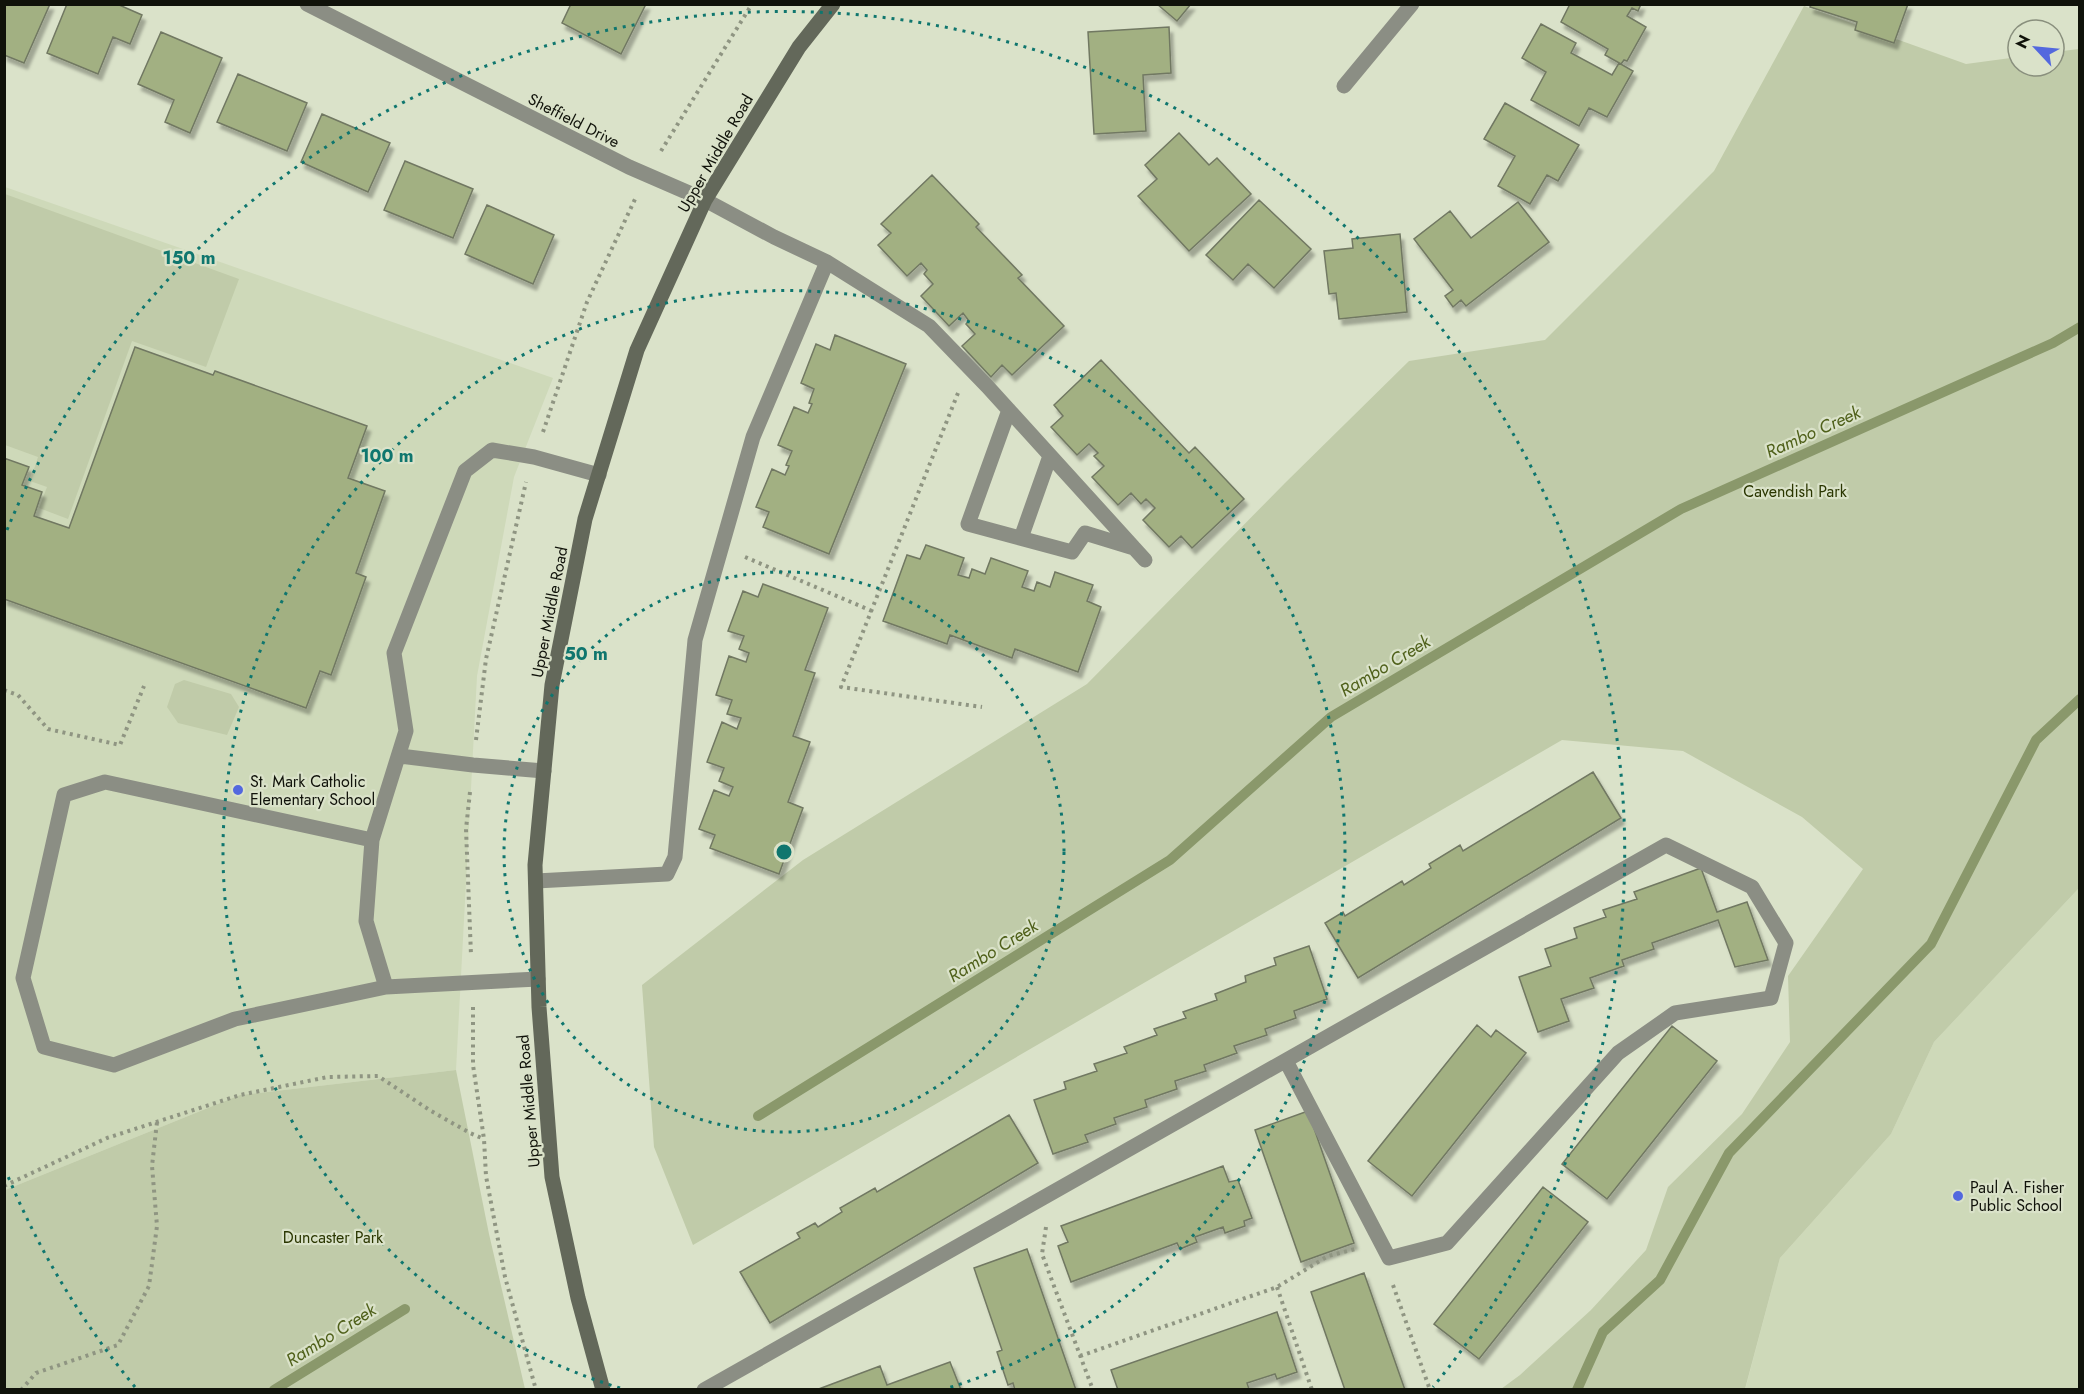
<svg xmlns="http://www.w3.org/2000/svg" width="2084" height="1394" font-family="Jost,sans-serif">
  <defs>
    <filter id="shadow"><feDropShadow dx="3.5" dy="6" stdDeviation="1.5" flood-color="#0004"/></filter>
  </defs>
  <rect width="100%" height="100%" fill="#dae2c9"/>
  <!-- built -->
  <path fill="#ced9b9" d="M5,187L553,378L514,477L477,676L456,1070L240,1095L5,1190Z
    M2079,888V1389L1745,1390L1780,1258L1891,1134L1934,1042Z"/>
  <!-- green -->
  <path fill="#c0cba9" d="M1804,6L1966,64L2018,57V66H2054V52L2079,49V888L1934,1042L1891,1134L1780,1258L1745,1389H1501L1520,1375L1591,1310L1646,1250L1668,1187L1742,1114L1790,1042L1788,976L1863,869L1802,817L1683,751L1562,740L693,1245L654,1147L642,985L803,860L1087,684L1285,483L1409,361L1545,340L1714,171Z
    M5,194L239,279L206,367L132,341L68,519L39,508L47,487L30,481L38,457L5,445Z
    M184,680L231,694L239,707L227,735L178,723L167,707L175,684Z
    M456,1070L489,1234L525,1389H5V1190L240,1095Z"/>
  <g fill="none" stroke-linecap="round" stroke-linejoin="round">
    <!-- stream -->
    <path stroke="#8a986b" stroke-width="10" d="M758,1116L1170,860L1331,717L1681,509L2053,343L2080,327
      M274,1390L405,1309
      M1577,1390L1603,1332L1660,1280L1729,1153L1931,944L2036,740L2080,699"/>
  </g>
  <!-- building -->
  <path fill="#a2b082" stroke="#717862" stroke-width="1.5" filter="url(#shadow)" d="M4,4H50L24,63L4,55Z
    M67,4H117L142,15L130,44L113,37L98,74L47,53Z
    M571,4H646L621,54L562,23Z
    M1157,4H1191L1177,21Z
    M1570,4H1641L1638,11L1632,8L1627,16L1646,27L1627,61L1624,60L1621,64L1605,55L1608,49L1561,22Z
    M1811,4H1908L1894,43L1855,30L1857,22L1810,7Z
    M1541,24L1576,43L1571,53L1612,75L1619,63L1633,71L1607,117L1589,108L1579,126L1531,100L1546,72L1522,58Z
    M1169,27L1171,73L1143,75L1146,131L1094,134L1088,32Z
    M161,32L222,58L190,133L165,122L174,100L138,84Z
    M238,74L307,103L287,151L217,122Z
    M1505,103L1579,145L1558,181L1547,175L1530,204L1498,186L1515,156L1484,139Z
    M322,114L390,143L368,192L301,162Z
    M1179,133L1209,165L1217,158L1251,194L1189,251L1138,196L1157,179L1145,165Z
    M405,161L473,189L453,238L384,210Z
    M932,175L979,224L976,227L1022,275L1018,278L1064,326L1012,375L1002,365L991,377L962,346L975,334L966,324L969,321L963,313L949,326L921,296L933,284L924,274L927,270L921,263L907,276L878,245L891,233L881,224Z
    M1259,200L1311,249L1274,288L1248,264L1233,280L1206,255Z
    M1518,202L1549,242L1466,306L1461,300L1453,307L1445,296L1453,290L1414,239L1450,211L1471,238Z
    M487,205L554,235L533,284L465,254Z
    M1400,234L1407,312L1339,319L1336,293L1329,294L1324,251L1353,248L1352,239Z
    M835,335L906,364L829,554L763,527L769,512L756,507L772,469L785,475L789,466L786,465L792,451L778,445L794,407L808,413L812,404L809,403L814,389L801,383L816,344L830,350Z
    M135,347L213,375L215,371L367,426L348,478L385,491L356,573L366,577L331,675L320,671L306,708L4,599V458L29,467L22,485L42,492L34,516L69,528Z
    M1101,360L1189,453L1195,447L1244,499L1192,548L1181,536L1169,547L1143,520L1155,508L1146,499L1141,504L1131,493L1118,505L1092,477L1104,466L1094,456L1098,453L1089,444L1077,455L1051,427L1063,416L1054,405Z
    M926,545L964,558L958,575L969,578L972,569L985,574L991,558L1028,571L1022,587L1034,591L1037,582L1050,587L1055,572L1093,585L1087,601L1101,607L1078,672L1015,649L1012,658L950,635L947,644L883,621L907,555L920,559Z
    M763,584L828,608L805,670L815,673L793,736L810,742L788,802L803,808L779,874L710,848L715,835L699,829L714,790L729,796L733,787L719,781L724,768L707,762L722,722L737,729L741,718L727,714L732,700L716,695L729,656L746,662L749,653L739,649L744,636L728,631L743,591L758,597Z
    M1593,772L1621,818L1358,978L1325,923L1343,912L1345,916L1402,881L1404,885L1431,868L1429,864L1460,845L1463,851Z
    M1701,868L1717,912L1747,902L1768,960L1735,967L1718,920L1652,943L1654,949L1622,960L1624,966L1590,978L1594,988L1561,999L1569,1021L1538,1032L1519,977L1551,966L1545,949L1577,938L1574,928L1606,917L1603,910L1637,899L1634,892Z
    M1309,946L1327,999L1294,1011L1296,1018L1265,1029L1267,1035L1234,1046L1237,1053L1204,1065L1206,1071L1175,1081L1177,1089L1145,1100L1147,1107L1114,1118L1116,1124L1085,1135L1088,1142L1053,1154L1034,1100L1066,1089L1064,1082L1097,1071L1094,1064L1127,1053L1124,1047L1157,1035L1154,1029L1186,1018L1183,1012L1217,1000L1215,994L1246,982L1245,976L1276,965L1274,958Z
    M1477,1025L1491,1037L1496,1030L1526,1053L1412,1196L1368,1161Z
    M1672,1026L1717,1061L1607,1199L1562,1164Z
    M1308,1111L1354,1243L1301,1262L1255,1130Z
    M1009,1115L1038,1163L770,1323L740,1272L800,1238L797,1233L815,1223L818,1227L842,1212L840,1208L875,1188L877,1192Z
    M1223,1166L1229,1182L1238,1180L1252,1218L1244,1221L1245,1226L1225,1233L1223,1227L1195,1237L1197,1242L1180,1249L1177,1243L1071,1282L1058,1246L1068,1242L1061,1226Z
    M1543,1187L1588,1222L1479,1359L1434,1324Z
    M1027,1249L1076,1390H1015L1013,1383L1008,1385L997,1352L1002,1350L974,1268Z
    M1364,1273L1405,1390H1345L1311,1292Z
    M1277,1312L1297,1372L1277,1379L1275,1374L1247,1383L1249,1389L1248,1390H1118L1111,1370Z
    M950,1362L961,1390H816L880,1366L887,1385Z"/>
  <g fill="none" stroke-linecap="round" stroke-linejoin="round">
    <!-- path -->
    <path stroke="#8f9582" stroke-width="4" stroke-dasharray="3 4.5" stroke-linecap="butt" d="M661,151L752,4
      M958,393L841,687L982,707
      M543,432L587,302L636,197
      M745,557L872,611
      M4,690L18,695L48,729L120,745L144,686
      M476,740L486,659L526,482
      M470,792L466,829L471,955
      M473,1007V1065L484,1139L486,1176L505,1277L536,1390
      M4,1186L107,1138L240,1095L328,1077L378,1076L431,1111L470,1133L484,1139
      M1046,1227L1042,1254L1093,1390
      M1393,1285L1430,1390
      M1277,1287L1312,1390
      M1080,1356L1277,1287L1328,1256L1355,1249
      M21,1390L36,1373L118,1345L149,1286L157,1226L152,1166L157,1122"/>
    <!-- lane -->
    <path stroke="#8b8e84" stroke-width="15" d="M705,200L774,237L827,262L929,326L987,386L1145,560
      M1009,410L968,524L1072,552L1085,533L1134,548
      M1021,538L1050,456
      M400,756L473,765L544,771
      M372,840L105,782L64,795L23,978L44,1047L114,1065L235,1019L386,987L538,979
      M536,881L667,874L675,857L695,640L753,437L827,262
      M386,987L366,921L372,840L406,731L394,653L465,471L492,450L534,457L599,475
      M704,1390L1666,845L1752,887L1786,943L1771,998L1675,1013L1618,1053L1447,1243L1389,1258L1286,1061"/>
    <!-- street -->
    <path stroke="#8b8e84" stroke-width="15" d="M307,4L629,167L705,200
      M1344,86L1412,4"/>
    <!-- secondary -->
    <path stroke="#63685a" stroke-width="15" d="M603,1390L578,1298L552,1177L539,1007L535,865L552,685L585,519L637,350L705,200L799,47L833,4"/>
  </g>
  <!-- distance rings -->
  <g fill="none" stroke="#0f766e" stroke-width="3" stroke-dasharray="3 6">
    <circle cx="784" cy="852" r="280"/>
    <path d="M620 1388A561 561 0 1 1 948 1388"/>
    <path d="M135 1387A841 841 0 0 1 7 1174M7 530A841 841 0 1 1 1433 1387"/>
  </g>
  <!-- markers -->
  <g fill="#5368de" stroke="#dae2c9" stroke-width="2">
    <circle cx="238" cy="790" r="6"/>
    <circle cx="1958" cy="1196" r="6"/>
  </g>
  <g text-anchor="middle" stroke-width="4.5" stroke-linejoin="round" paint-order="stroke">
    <!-- street labels -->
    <g font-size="16" fill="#10120a" stroke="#dae2c9">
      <text transform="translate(574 120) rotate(27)" y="6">Sheffield Drive</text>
      <text transform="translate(715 153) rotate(-60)" y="6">Upper Middle Road</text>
      <text transform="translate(549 612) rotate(-79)" y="6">Upper Middle Road</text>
      <text transform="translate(528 1101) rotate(-95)" y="6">Upper Middle Road</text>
    </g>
    <!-- park labels -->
    <g font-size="16" fill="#2a3600" stroke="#dae2c9">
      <text x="1795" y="497">Cavendish Park</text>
      <text x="333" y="1243">Duncaster Park</text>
    </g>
    <!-- poi labels -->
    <g font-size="16" fill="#10120a" stroke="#dae2c9" text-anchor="start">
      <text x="250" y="787">St. Mark Catholic<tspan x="250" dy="18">Elementary School</tspan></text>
      <text x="1970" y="1193">Paul A. Fisher<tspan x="1970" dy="18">Public School</tspan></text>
    </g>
    <!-- water labels -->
    <g font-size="18" font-style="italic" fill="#4f601a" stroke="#dae2c9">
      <text transform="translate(1813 432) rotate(-24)" y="6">Rambo Creek</text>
      <text transform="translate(1385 666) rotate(-31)" y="6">Rambo Creek</text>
      <text transform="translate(993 951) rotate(-32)" y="6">Rambo Creek</text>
      <text transform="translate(331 1335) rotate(-32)" y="6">Rambo Creek</text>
    </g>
  </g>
  <circle cx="784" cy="852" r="9" fill="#0f766e" stroke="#dae2c9" stroke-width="3"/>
  <g font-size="18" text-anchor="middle" font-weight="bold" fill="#0f766e" stroke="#dae2c9" stroke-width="4.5" stroke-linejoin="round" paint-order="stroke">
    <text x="189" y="264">150 m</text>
    <text x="387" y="462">100 m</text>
    <text x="586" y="660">50 m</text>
  </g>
  <!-- border -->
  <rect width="2084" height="1394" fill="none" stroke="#10120a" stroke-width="12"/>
  <!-- north arrow -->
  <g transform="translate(2036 48) rotate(296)"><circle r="28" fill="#dae2c9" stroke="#898f7d" stroke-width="1.5"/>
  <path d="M0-4.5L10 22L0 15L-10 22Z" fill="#5368de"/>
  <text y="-9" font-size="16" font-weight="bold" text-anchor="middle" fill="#10120a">N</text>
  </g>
</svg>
